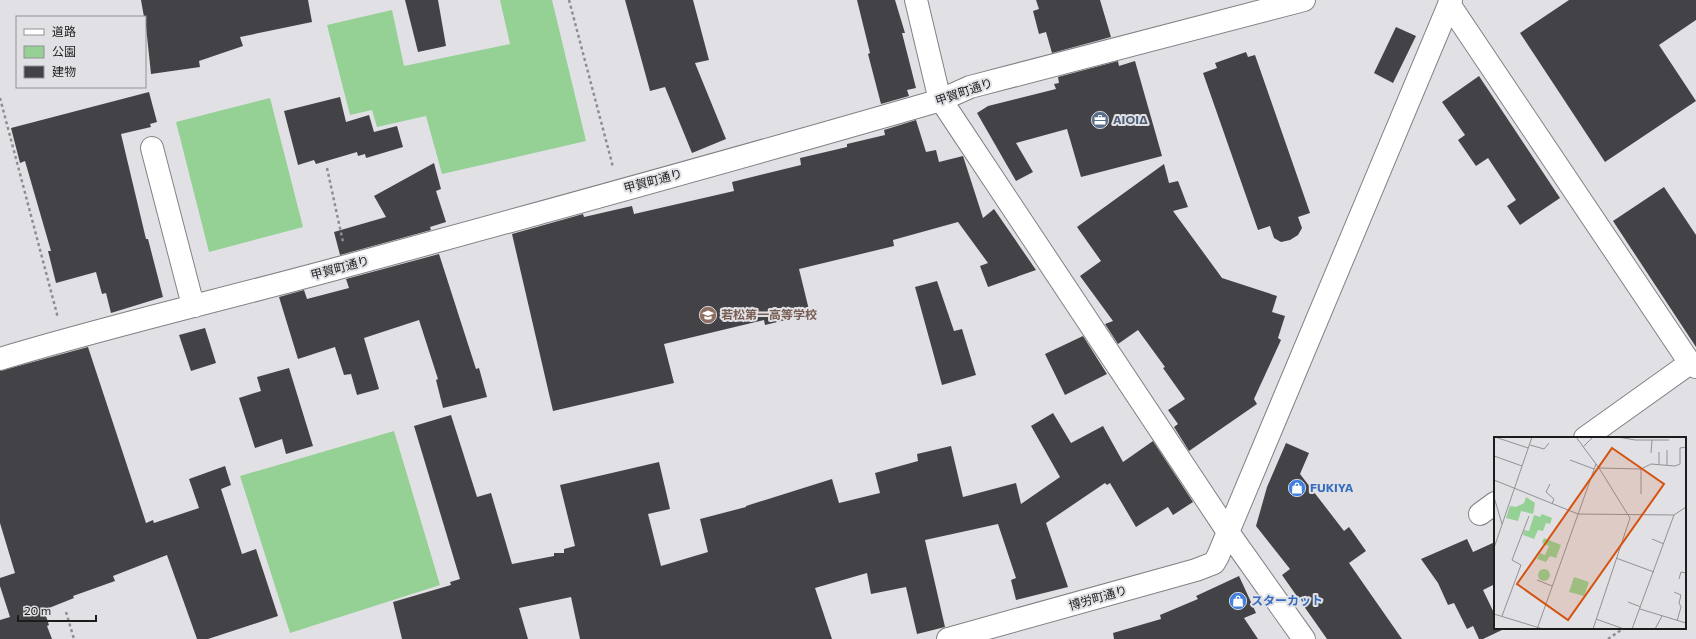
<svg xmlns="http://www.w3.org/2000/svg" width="1696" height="639" font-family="Commissioner,'Noto Sans JP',sans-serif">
  <rect width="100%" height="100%" fill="#e1e1e5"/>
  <!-- green -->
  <path fill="#95d095" d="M500,0H552L586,141L442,174L426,116L377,127L372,110L350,115L327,25L392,10L404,66L510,44Z
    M270,98L303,227L209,252L176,122Z
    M394,431L440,585L290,633L240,476Z"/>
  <!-- building -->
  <path fill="#434347" d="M141,0H308L312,22L240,37L243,46L199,61L200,67L151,74L145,17H144Z
    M405,0H438L446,46L418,52Z
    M625,0H693L709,60L695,63L726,139L692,153L665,87L650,91Z
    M857,0H895L905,33H902L916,88L907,90L909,96L881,104L868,54L870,53Z
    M1036,0H1100L1111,37L1052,53L1046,32L1039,34L1033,11L1039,9Z
    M1569,0H1696V20L1659,45L1696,101L1605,162L1520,33Z
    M1396,27L1416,36L1393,83L1374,73Z
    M1246,52L1248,57L1255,55L1310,213L1298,217L1302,228L1298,235L1290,240L1281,242L1274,238L1270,226L1258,230L1203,73L1217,68L1215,63Z
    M1118,61L1119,66L1135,61L1162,156L1081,177L1067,129L1016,143L1033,172L1016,181L977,113L988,106L1056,89L1054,84L1059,83L1058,77Z
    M1479,76L1560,198L1520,225L1507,206L1516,200L1488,158L1476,166L1458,140L1465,135L1442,102Z
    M149,92L157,122L150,124L151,127L121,134L146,239H148L163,297L111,313L106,293L102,294L96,272L56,283L48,251H51L25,161L20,163L11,128Z
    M340,97L346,122L369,115L374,132L397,126L403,147L366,158L365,154L358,156L357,152L316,164L314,160L298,165L284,111Z
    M916,120L926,152L936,150L939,162L963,156L983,218L994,209L1036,270L988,287L980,266L988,263L958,222L893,240L894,246L799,269L810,314L765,325L764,320L664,344L674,383L553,411L512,234L583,214L584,217L632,206L634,214L734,191L732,182L801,165L800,158L847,147V144L885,135L884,130Z
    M434,163L441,189L436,191L446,222L430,227L431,230L340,255L334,232L386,217L374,196Z
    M1164,164L1169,183L1178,181L1188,207L1173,211L1222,278L1277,296L1272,312L1285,316L1278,338L1281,340L1254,399L1257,404L1189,451L1174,427L1178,424L1168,410L1185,399L1163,368L1165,367L1138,330L1118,344L1105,324L1113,321L1080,276L1101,261L1077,227Z
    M1664,187L1696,235V347L1613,221Z
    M439,254L476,369L479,368L487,397L443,408L436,380L438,379L419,320L364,338L379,389L357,395L351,374L344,375L335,347L298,359L279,297L304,290L307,299L349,288L346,279Z
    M937,281L954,331L962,329L976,375L942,385L915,287Z
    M205,328L216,363L191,371L179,335Z
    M1083,336L1107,374L1065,395L1045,354Z
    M88,347L146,523L153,520L154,523L199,508L189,479L225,466L231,485L221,489L242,554L256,549L278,616L208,639H197L167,555L113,576L115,581L73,596L74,598L44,610L49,625L47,626L52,639H0V620L10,617L0,586V578L15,573L0,523V371Z
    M289,368L313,446L286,454L282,439L255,448L239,398L261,391L257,377Z
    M1053,413L1071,443L1103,426L1123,462L1153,441L1193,502L1173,515L1168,507L1136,527L1110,483L1107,485L1105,483L1046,523L1068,587L1016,600L1011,580L1016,578L998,524L925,540L945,627L917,634L906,587L871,594L867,573L815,588L832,639H580L571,597L519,608L528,639H402L393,602L451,585L450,582L460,579L414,426L451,415L477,497L491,493L512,564L554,556V553H564V549L575,546L560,485L659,462L670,509L648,514L661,566L708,552L700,519L746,507V506L832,479L839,503L880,493L875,473L918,461L917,454L951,446L963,497L1016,483L1021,504L1060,477L1031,426Z
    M1286,443L1309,453L1300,474L1344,531L1349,527L1366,551L1349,563L1402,639H1327L1282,575L1290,569L1256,526L1267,487Z
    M1467,539L1473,552L1495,542V584L1483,590L1495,615V628H1501L1502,630L1483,639H1479L1473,626L1467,629L1454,603L1448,605L1438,583L1421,559Z
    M1239,576L1256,613L1244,618L1258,639H1114L1113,633L1161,619L1160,615L1198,599L1196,596Z"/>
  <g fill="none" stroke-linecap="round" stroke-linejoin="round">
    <defs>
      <path id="street" d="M916,0L937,88L941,100L1228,532L1304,639
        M1449,4L1690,363L1696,367
        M152,148L190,294L195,306
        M0,359C116,324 234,297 350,265C548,211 745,157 941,100L970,87L1304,0
        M1585,438L1690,363
        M1480,514L1495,503
        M948,639L1196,570L1214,563L1218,556L1451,0"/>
    </defs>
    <!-- street casing -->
    <use href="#street" stroke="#828286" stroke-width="24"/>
    <!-- path -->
    <path stroke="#8e8e91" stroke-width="2.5" stroke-dasharray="3 3" stroke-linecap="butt" d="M569,0L613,167
      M0,98L58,318
      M327,168L343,242
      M66,612L74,639
      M1608,639L1624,628"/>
    <!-- street -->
    <use href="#street" stroke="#fff" stroke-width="22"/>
  </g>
  <!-- icons -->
  <defs>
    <symbol id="office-disc" viewBox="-11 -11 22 22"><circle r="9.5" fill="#5c6f8a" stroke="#e1e1e5"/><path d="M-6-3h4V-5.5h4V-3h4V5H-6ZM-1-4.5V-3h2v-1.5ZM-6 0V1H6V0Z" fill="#fff"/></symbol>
    <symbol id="school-disc" viewBox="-11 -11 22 22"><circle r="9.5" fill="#8d6e63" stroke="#e1e1e5"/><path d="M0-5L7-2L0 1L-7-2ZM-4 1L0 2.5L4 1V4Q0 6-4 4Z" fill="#fff"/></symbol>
    <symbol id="shop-disc" viewBox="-11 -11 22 22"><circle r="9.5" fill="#3f7fe0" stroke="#e1e1e5"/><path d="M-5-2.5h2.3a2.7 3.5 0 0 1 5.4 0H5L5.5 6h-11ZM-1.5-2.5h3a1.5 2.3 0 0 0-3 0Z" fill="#fff"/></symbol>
  </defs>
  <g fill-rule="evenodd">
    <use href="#office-disc" x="1090" y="110" width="20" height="20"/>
    <use href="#school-disc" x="698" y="305" width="20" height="20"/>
    <use href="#shop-disc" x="1287" y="478" width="20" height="20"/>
    <use href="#shop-disc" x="1228" y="591" width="20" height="20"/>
  </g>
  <g text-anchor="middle" stroke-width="4" stroke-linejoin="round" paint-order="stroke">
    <!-- street labels -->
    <g font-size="12" fill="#1c1c1e" stroke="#e1e1e5">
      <text transform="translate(964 92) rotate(-19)" y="4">甲賀町通り</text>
      <text transform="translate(653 181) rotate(-15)" y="4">甲賀町通り</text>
      <text transform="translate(340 268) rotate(-15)" y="4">甲賀町通り</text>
      <text transform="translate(1098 598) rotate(-16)" y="4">博労町通り</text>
    </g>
    <!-- service labels -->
    <g font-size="12" font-weight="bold" fill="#4e5e75" stroke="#e1e1e5" text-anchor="start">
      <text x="1113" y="124">AIOIΔ</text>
    </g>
    <!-- education labels -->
    <g font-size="12" font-weight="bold" fill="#785e54" stroke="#e1e1e5" text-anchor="start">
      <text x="721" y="319">若松第一高等学校</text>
    </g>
    <!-- shop labels -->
    <g font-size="12" font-weight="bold" fill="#366cbe" stroke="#e1e1e5" text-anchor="start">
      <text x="1310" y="492">FUKIYA</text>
      <text x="1251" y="605">スターカット</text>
    </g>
  </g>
  <!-- overview -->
  <g transform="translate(1494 437)">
    <rect width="192" height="192" fill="#e1e1e5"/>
    <path d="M32,60L41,66L39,77L27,74L24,84L12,81L16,69L22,70L30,66ZM48,77L58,81L56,87L52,86L49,94L44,93L40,102L29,98L30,93L35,94L40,78L46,80ZM50,101L67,108L62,121L56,119L52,125L43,122L46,116L51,118L55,109L48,106ZM44 138a6 6 0 1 1 12 0a6 6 0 1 1-12 0ZM80,140L95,145L90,159L75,155Z" fill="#95d095"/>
    <path fill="none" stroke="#929295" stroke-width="1" d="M1,0L34,11M82,0L105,31L136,81L99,192M124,0L141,3H175M36,8L50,12L55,6M89,10L99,0M173,13V28M165,15V28M157,16L158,3M0,19L28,29M76,23L100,32M105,31L147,32L157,27L181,29L186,27V11L192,10M147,32V57M0,43L84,77L180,78L192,70M56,47L52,55L60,62L58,67M0,60L8,87M158,102L170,107M0,111L38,0M122,121L160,135M185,142L187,135L192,136M43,143L58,149M180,155L187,158L185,166L187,170L183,184M134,165L147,170M146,172L192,186M0,177L49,192M8,179L27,128L18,123L35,79M102,182L130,192M43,192L102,27M138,192L180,78M161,192L168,179"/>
    <path fill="#d4530e" fill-opacity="0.15" stroke="#d4530e" stroke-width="2" d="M118,11L170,47L74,183L23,147Z"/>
    <rect width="192" height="192" fill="none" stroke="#1c1c1e" stroke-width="2"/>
  </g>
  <!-- legend -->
  <rect x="16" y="16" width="130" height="72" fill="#e1e1e5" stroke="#929295"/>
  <rect x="24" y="29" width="20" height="6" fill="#ffffff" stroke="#929295"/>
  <text x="52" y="36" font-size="12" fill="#1c1c1e">道路</text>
  <rect x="24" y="46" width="20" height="12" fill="#95d095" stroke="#929295"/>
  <text x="52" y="56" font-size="12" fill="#1c1c1e">公園</text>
  <rect x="24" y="66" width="20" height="12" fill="#434347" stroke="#929295"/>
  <text x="52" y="76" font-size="12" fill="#1c1c1e">建物</text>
  <!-- scale -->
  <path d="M18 615v6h78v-6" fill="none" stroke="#1c1c1e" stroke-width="2"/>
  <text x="24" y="615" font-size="12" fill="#1c1c1e" stroke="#e1e1e5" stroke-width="3" paint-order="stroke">20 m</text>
</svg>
